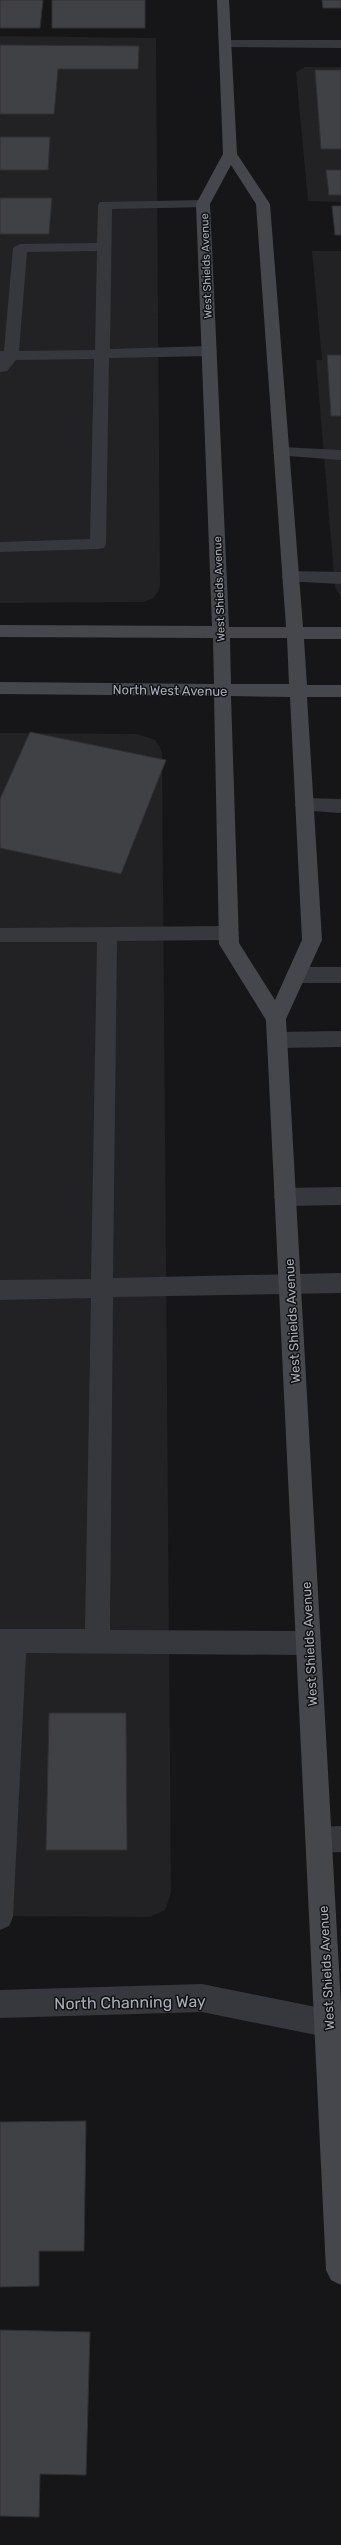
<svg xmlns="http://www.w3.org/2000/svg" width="341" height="2545" font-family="Rubik,sans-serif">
  <rect width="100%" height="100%" fill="#161618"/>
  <!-- built -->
  <path fill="#222225" d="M0,36L156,38L160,585L158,592L153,598L144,602L0,603Z
    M305,67H341V202L308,201L296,72Z
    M312,251H341V598L335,587L316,360H322Z
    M0,733L137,734L155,740L160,747L162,754L171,1893L165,1910L150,1917L0,1916Z"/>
  <!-- building -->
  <path fill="#404145" stroke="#303034" d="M0,0H43L40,28H0Z
    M52,0H145V28H52Z
    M322,0H341V8H323Z
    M0,45L139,46L138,69H58L54,114H0Z
    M315,70H341V149H321Z
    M0,137H50L48,170H0Z
    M326,170H341V195H329Z
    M0,198H52L49,234H0Z
    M332,206H341V235H335Z
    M327,355H341V416H331Z
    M30,732L166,760L121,874L0,848V799Z
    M49,1713H126L127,1850H46Z
    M86,2121L84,2251H39V2286L0,2287V2122Z
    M0,2330L90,2332L86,2475L40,2474L39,2517L0,2516Z"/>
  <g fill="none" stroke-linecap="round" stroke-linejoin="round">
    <!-- lane -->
    <path fill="#37383d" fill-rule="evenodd" d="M203,200L210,204L208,207L112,209L110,349L209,346L217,351L209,356L109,358L106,544L104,548L98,549L0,552V542L90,539L94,359L16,360L7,371L0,372V351H4L13,248L20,244L97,243L98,205L100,202ZM97,251L95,350L19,351L27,252Z
      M281,447L341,450V460L275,455L273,452Z
      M290,571L341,572V584L284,581L282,577L284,573Z
      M304,798L341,799V813L297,810L295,805L297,800Z
      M229,926L236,928L239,933L236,938L229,940L117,941L113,1278L341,1273V1293L113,1297L110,1630L309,1631L318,1634L321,1643L318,1652L309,1655L26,1653L13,1917L9,1926L0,1930V1629H85L91,1298L0,1300V1280L91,1279L97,942H0V928Z
      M296,967H341V983H296L289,980L286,975L289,970Z
      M341,1031V1047L277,1048L270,1046L267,1040L270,1034L277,1032Z
      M341,1187V1205L285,1206L277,1203L274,1197L277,1191L285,1188Z
      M341,1826V1852L319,1853L310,1849L306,1840L310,1831L319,1827Z"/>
    <!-- street -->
    <path fill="#37383d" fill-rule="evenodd" d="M226,40H341V48L221,47L220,44Z
      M202,1984L341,2012V2040L202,2012L0,2018V1990Z"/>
    <!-- secondary -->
    <path fill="#45474d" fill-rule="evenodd" d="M217,0H229L237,154L270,204L303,627H341V639H304L307,685H341V697H307L322,940L286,1019L341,2005V2285L331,2280L326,2270L266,1020L219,944L214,696L0,694V682L214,684L213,638L0,637V625L212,626L196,204L223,154ZM231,165L256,204L286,627H229L210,204ZM230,638H287L289,684H231ZM231,696L290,697L302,940L275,1000L239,943Z"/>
  </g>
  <g text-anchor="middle" stroke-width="3" stroke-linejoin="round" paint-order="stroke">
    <!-- far-street labels -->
    <g font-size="11" fill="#a8adb8" stroke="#111113">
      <text transform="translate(206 266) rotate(-92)" y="4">West Shields Avenue</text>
      <text transform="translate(219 589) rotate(-92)" y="4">West Shields Avenue</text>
    </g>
    <!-- street labels -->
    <g font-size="13" fill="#a8adb8" stroke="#111113">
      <text transform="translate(170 690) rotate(1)" y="5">North West Avenue</text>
      <text transform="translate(292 1321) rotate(-93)" y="5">West Shields Avenue</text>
      <text transform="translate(309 1644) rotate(-93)" y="5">West Shields Avenue</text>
      <text transform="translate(326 1968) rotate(-93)" y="5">West Shields Avenue</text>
    </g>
    <!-- near-street labels -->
    <g font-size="16" fill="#a8adb8" stroke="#111113">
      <text transform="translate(130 2002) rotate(-1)" y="6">North Channing Way</text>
    </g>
  </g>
</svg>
